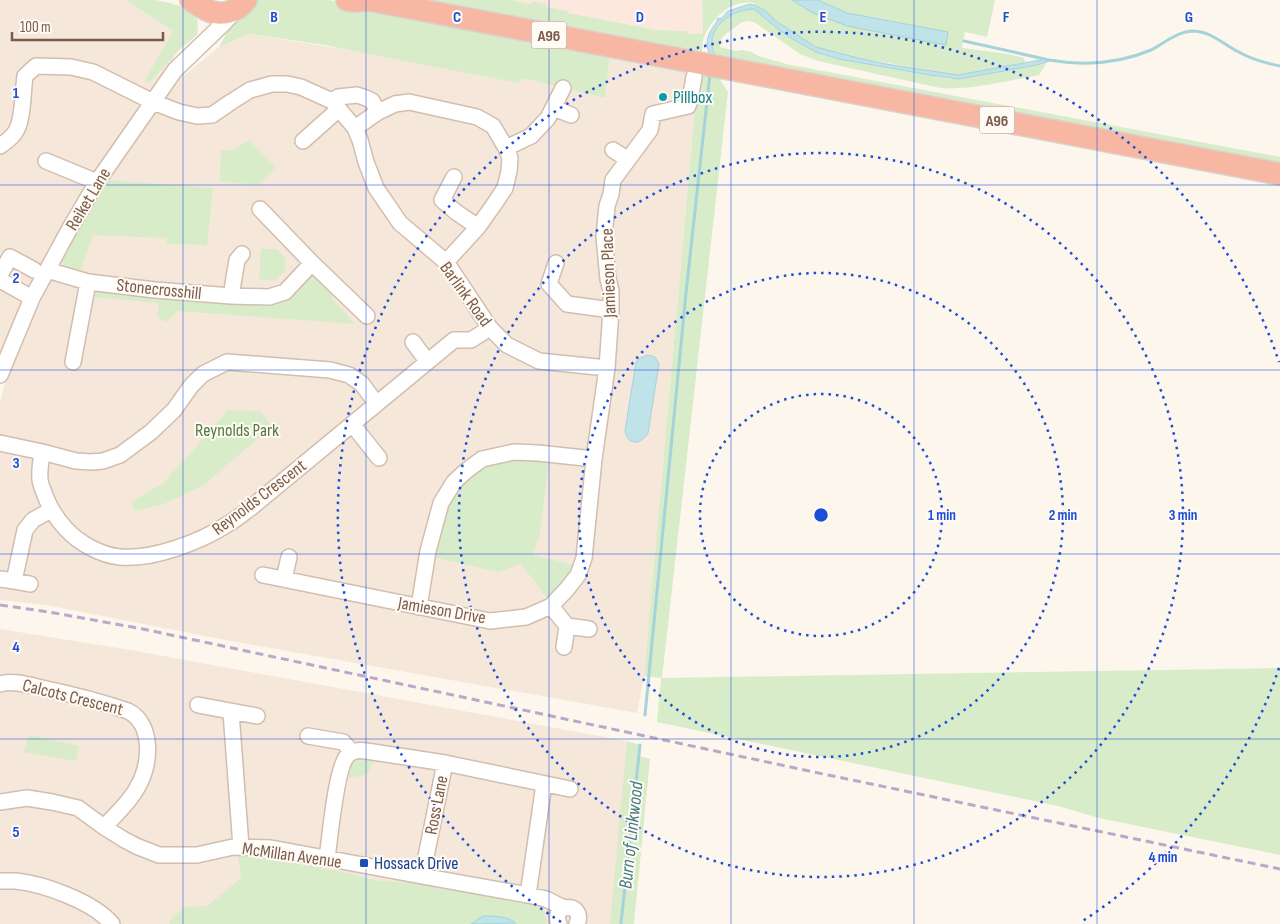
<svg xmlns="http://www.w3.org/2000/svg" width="1280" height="924" font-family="'Sofia Sans Condensed',sans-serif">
  <rect width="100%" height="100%" fill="#fdf6ec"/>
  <!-- residential -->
  <path fill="#f5e8da" d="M0,0H126L173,31L175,70L125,142L0,364Z
    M250,34L522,78L605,97L610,55L698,74L644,676L637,713L231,641L46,605L0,600V403L6,379L60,258L126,149L182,77L219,47Z
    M0,629L131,650L627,741L612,924H0Z"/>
  <!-- commercial -->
  <path fill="#fde8e0" d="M510,0H702L703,33L688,34L687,31L657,30L567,13Z"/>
  <!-- green -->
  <path fill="#d8ecc9" d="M126,0C135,0 145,0 154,0C164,1 189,7 195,15C199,21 198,28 197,35L179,50L149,83L145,80L173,31Z
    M255,0H329L610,55L605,98L522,78L518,83L324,45L250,34L219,47L230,27Z
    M405,0H511L531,4L532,1L546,4V7L568,11V13L657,30L687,31L688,34L703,33L702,0H995L987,37L965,32L962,48L1008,54L1024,58L1025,61L1024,63L958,75L858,58L816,47L776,21L766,11L754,5V3C734,0 718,13 708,29C706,32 704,36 703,40C702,43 703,48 702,51L705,54Z
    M749,9H755L794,40L808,48L816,52L839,59L891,69L951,79L972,77L1037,65L1047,62L1039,75C1006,81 974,90 940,88L818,61L800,54L754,22L748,21L742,22L726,34L721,39L720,47L735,51L743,50L751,52L759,56L786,64L1280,157V164L716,57C714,53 713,49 712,45C709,24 732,13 749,9Z
    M698,74L719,78L728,92L662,678L1280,668V855L1099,818L1058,806L657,722L661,678L644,676Z
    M249,140L276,167L258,185L220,181L221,150H233Z
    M107,180L213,188L207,245L167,244V238L93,235L81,270L66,269L62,261L63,254Z
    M261,249H277L286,259L285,271L275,281L259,279Z
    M313,273L334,293L332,298L355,324L178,311L166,322L158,317V303L92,297L94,292L103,286L264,304L276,303L287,298Z
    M228,410L260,411L272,426L204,485L164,504L134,511L132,502L163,483L197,446Z
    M549,458L540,533L533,555L574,565L570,577L548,599L521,564L498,572L433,557L442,514L467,475L498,459Z
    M29,735L79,746L76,761L24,752Z
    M627,741L640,745L639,756L650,759L634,924H610Z
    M347,755L375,759C372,763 370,771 366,774C362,777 351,776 345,779Z
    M256,855L352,874L378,881L413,882L537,904L544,909L547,924H169L172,918L185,907L207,906L241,878L238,856Z"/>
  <!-- water -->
  <path fill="#bfe3e8" stroke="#a5d3da" d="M792,0H818L847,13L948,32L946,45L847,26L813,13Z
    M750,4L754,5L766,11L776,21L816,47L858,58L886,64L958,75L1046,59L1052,60L1037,65L959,79L929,75L839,59L816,52L794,40L778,29L754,9C736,9 710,23 712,45C712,49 714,53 716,57L707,55L709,53C709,50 707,48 707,45C706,38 712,27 717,22V19L722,18L728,11Z
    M648,355L655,357L659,364L648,433C641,445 628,446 625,431L636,362L640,358Z
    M483,916C494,916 507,916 516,923L471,924Z"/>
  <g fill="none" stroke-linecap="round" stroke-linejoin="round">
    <!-- stream -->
    <path stroke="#a5d3da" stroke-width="3" d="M964,41L1049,60C1084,66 1118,64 1151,50C1164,43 1177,32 1192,31C1210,31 1222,43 1237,51C1250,59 1265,63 1280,66
      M645,715L686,293L710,74
      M621,924L640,745"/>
    <defs>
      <path id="minor" d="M332,101L338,97L357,95L366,98L372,101L378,112
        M554,108L571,115
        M355,128L378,112L395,104L409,102L477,117L493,126L506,148L510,158L509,171L505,188L495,203L478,227L446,262
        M303,141L339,109
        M0,146C6,142 14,136 17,129C23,118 23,90 25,76L36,66L71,67L93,72L153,102L179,112L197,116L212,115L231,102L250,90L272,84H287L301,87L332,101L355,128L360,140L366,162L376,188L400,223L446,262L490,328L507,345L539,361L607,368
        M506,148L531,136L548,118L563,88
        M613,150L627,159
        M46,161L97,182
        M454,177L442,200L456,212L478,227
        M260,209L312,263L367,316
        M556,263L549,284L567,304L611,310
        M47,270L88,282L155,290L231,296L237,260L242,254
        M0,275L10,257L34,270
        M0,280L32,298
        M231,296L269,297L285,292L312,263
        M413,342L427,361
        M73,362L88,282
        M0,375L32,298L70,228L97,182L175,70L225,22L236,10
        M352,424L379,458
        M0,443L42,452C41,461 39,471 40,479C40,484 43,489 44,493C50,508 55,517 66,529C79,543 100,555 120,557C153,560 200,542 228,524C237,519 245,512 253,506L454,340H471L490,328
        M42,452L76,461L91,462L103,461L120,455L151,432L174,410L191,386L203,374L227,362L330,370L349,375L362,384L376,403
        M263,575L490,621L526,617L551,606L567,589L578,575L584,558L594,459L607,368L611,310V291L608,279L604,236L607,206L611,194L613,180L650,130L653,114L688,106L690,99L694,77
        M0,579L14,581L25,530L33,520L51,510
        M284,579L289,557
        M14,581L30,584
        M551,606L567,626L564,647
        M419,607L428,551L441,503L454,482L466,471L482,459L514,452L538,453L594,459
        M567,626L589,629
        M0,684C13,680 29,685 42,688C71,694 99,701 128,711C154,724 151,766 137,788C129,803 115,815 104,827
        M198,705L257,716
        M231,712L241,847
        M308,736L343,742L352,752
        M0,802L27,798L52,802L78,808L104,827L123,839L136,846L159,855H197L233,847L271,848L422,876L528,895L546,899L564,908
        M327,858C330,838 336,766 348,755C353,750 360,750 366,751L445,763L570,789
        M422,876L445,763
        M0,881C5,881 11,881 16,881C44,884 94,902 112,924
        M528,895L544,784
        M559,924C550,902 586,902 577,924"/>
      <path id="highway" d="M191,0C196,3 200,6 205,9C219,17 237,13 246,0
        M347,0L355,1L369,0L1280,174"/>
    </defs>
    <!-- minor casing -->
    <use href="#minor" stroke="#d1beb0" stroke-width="18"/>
    <!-- highway casing -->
    <use href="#highway" stroke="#dad1cd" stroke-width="24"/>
    <!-- minor -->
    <use href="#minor" stroke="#fff" stroke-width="15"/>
    <!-- highway -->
    <use href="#highway" stroke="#f7b7a3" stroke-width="21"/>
    <!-- rail -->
    <path stroke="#b9a8c9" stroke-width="3" stroke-dasharray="8 5" stroke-linecap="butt" d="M0,605L49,612L143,629L828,775L1280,869"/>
  </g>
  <!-- grid -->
  <path fill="none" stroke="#1d4ed8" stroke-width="1" stroke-opacity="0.55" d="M183,0V924M366,0V924M549,0V924M731,0V924M914,0V924M1097,0V924M0,185H1280M0,370H1280M0,554H1280M0,739H1280"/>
  <!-- distance rings -->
  <g fill="none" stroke="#1d4ed8" stroke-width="2.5" stroke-dasharray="2.5 5">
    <circle cx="821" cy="515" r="121"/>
    <circle cx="821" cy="515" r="242"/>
    <circle cx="821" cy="515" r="362"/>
    <path d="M1279 668A483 483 0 0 1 1081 922M561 922A483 483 0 1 1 1279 362"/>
  </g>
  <!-- markers -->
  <circle fill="#0f9aa8" stroke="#fffaf3" stroke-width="2" cx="663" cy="97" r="5"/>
  <rect fill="#1a4fb4" stroke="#fffaf3" stroke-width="2" x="359" y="858" width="10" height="10" rx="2.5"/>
  <g text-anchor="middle" stroke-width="4" stroke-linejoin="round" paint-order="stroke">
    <!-- shield labels -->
    <g fill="#fffaf3" stroke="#a28b7f" stroke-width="1">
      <rect x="531.5" y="21.5" width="35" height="27" rx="4"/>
      <rect x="979.5" y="106.5" width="35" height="27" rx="4"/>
    </g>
    <g font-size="16" font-weight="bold" fill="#7a5c4d">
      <text x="549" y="41">A96</text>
      <text x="997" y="126">A96</text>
    </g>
    <!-- culture labels -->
    <g font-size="18" fill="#0d838f" stroke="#fffaf3" text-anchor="start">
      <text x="673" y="103">Pillbox</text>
    </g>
    <!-- street labels -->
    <g font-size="18" fill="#7a5c4d" stroke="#fffaf3">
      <text transform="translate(88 199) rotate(-59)" y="6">Reiket Lane</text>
      <text transform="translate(608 273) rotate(-92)" y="6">Jamieson Place</text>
      <text transform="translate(159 289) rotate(6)" y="6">Stonecrosshill</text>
      <text transform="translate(466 294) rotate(54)" y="6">Barlink Road</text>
      <text transform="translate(259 497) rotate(-37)" y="6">Reynolds Crescent</text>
      <text transform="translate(442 610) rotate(10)" y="6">Jamieson Drive</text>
      <text transform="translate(73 697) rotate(14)" y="6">Calcots Crescent</text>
      <text transform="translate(436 805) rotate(-79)" y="6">Ross Lane</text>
      <text transform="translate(292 855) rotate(8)" y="6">McMillan Avenue</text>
    </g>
    <!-- park labels -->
    <g font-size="18" fill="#537a41" stroke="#fffaf3">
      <text x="237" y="436">Reynolds Park</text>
    </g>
    <!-- transit labels -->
    <g font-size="18" fill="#164399" stroke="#fffaf3" text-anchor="start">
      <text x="374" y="869">Hossack Drive</text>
    </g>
    <!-- water labels -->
    <g font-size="19" font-style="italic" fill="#437c86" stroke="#fffaf3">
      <text transform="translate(630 835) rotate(-84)" y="7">Burn of Linkwood</text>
    </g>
  </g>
  <g font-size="16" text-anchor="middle" font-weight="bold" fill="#1d4ed8" stroke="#fffaf3" stroke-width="4" stroke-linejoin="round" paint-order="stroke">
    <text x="274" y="22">B</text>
    <text x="457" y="22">C</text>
    <text x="640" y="22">D</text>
    <text x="823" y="22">E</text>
    <text x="1006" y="22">F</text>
    <text x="1189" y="22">G</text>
    <text x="16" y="98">1</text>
    <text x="16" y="283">2</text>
    <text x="16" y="468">3</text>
    <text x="16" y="652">4</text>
    <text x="16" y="837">5</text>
  </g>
  <circle cx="821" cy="515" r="8" fill="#1d4ed8" stroke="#fffaf3" stroke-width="2.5"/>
  <g font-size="15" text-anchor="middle" font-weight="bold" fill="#1d4ed8" stroke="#fffaf3" stroke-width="4" stroke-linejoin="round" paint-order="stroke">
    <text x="942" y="520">1 min</text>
    <text x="1063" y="520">2 min</text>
    <text x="1183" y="520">3 min</text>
    <text x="1163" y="862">4 min</text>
  </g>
  <!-- scale -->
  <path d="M12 32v8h151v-8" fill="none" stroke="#7a5c4d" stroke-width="2.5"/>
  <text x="20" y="32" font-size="15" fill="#7a5c4d" stroke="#fffaf3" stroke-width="4" paint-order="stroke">100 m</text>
</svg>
